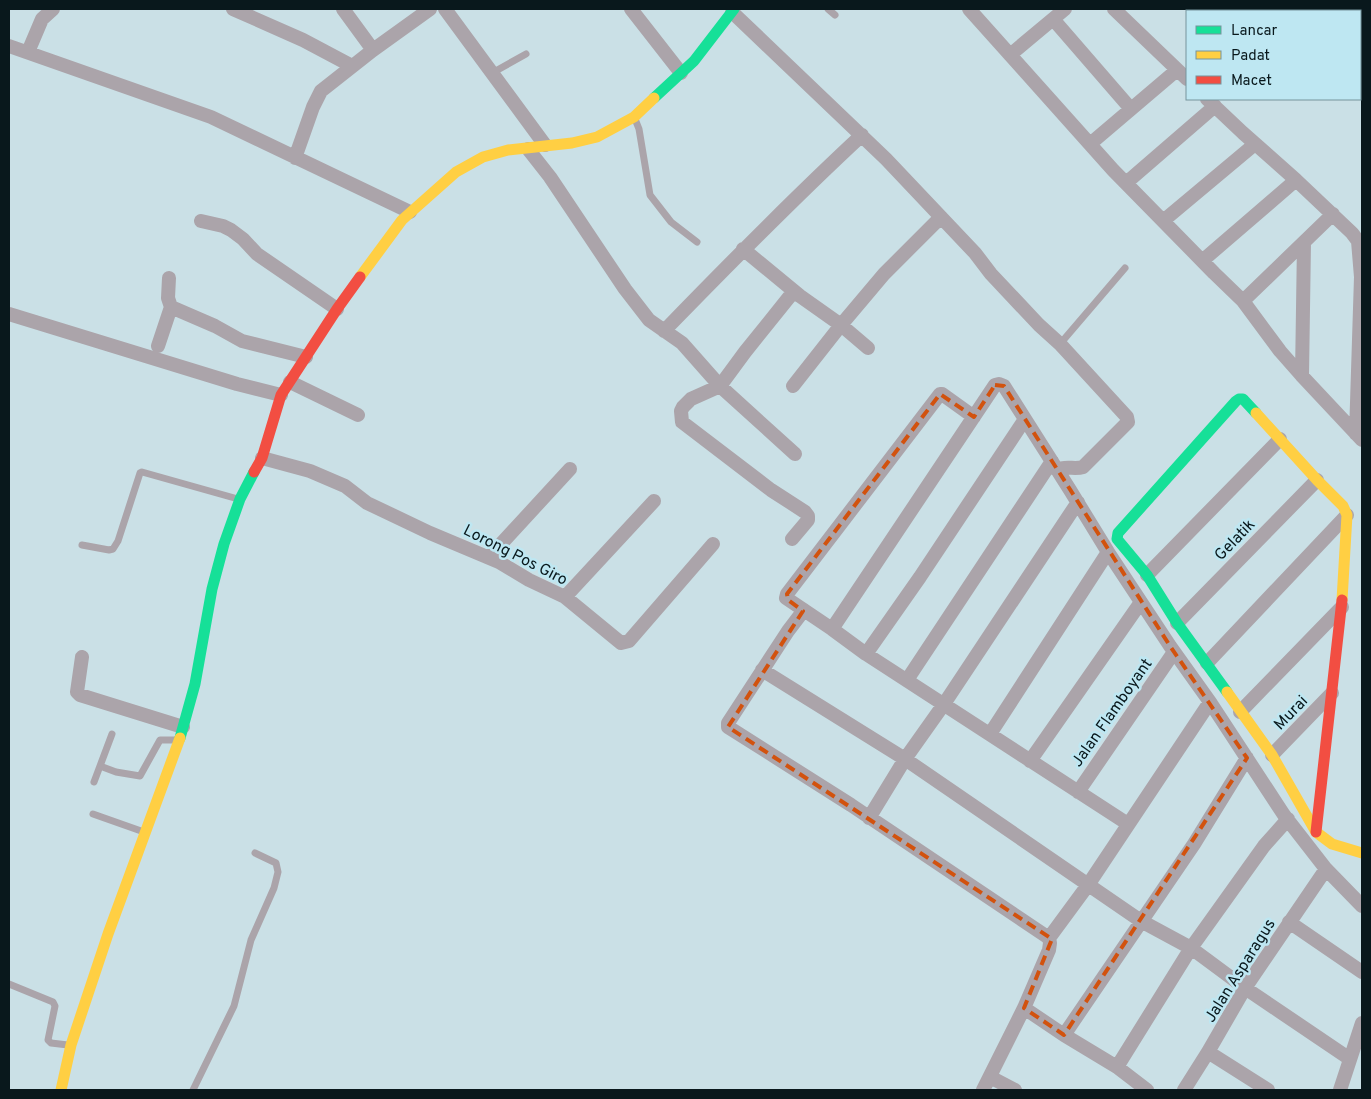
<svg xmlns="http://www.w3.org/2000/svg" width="1371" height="1099" font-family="Overpass,sans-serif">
  <rect width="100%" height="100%" fill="#cae0e6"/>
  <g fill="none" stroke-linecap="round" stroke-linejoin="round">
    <!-- lane -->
    <path stroke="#aba4aa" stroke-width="7" d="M828,9L835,15
      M492,73L526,54
      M1360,89L1362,87
      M635,119L639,129L650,195L671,222L697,242
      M1060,344L1125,268
      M82,545L109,550L113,549L118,541L140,473L142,472L238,499
      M100,766L116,772L140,776L160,740H177
      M94,782L112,734
      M93,814L144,832
      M9,984L53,1002L55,1006L48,1040L51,1043L68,1045
      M193,1090L234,1006L251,940L274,888L278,872L276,863L255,853"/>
    <!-- street -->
    <path stroke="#aba4aa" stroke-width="14" d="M233,9L303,40L352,66
      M343,9L373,50
      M445,9L545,145
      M631,9L681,73
      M969,9L1113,170L1214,273L1243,301L1280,351L1302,376L1362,440
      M1114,9L1187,79
      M1334,9L1336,11
      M732,12L886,159L975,253L991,274L1039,325L1060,344L1127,417L1128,422L1083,467C1074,470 1066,465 1057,470
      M1053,19L1131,109
      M1360,36L1362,38
      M9,46L211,117L410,212
      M28,52L42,19L53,9
      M1010,55L1065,9
      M1207,99L1243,133L1296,180L1352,233L1358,241L1361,277L1356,434
      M1090,144L1177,70
      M528,149L550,177L625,289L649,320L682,343L720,386L795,454
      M295,158L313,107L321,91L373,50L430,9
      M1126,183L1215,106
      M201,221L223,226L231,230L243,239L257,254L337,309
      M1163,221L1255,144
      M743,249L800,296L841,325L868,348
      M1202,261L1296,180
      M169,278L168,298L171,307L215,326L242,341L306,357
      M1243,301L1333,214
      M9,314L237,384L281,395
      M664,331C729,264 794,198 862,135
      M158,346L171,307
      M1302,376L1304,242
      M290,382L358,415
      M793,386L841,325L884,274L941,217
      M974,417L942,394H940L787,594L786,598L832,629L866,654L1128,824
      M262,458L310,471L345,486L367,503L430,533L499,562L529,580L565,597L621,643L629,641L713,544
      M792,539L808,520V516L805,512L771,490L682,422L681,411L683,407L691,399L720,386L745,352L794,291
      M489,557L570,469
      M1147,575L1280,439
      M565,597L654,501
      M804,610L788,631L728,723V727L851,805L1049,938L1050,943L1049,950L1024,1008L983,1090
      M1177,623L1317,480
      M832,629L995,385L999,384L1004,386L1070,490L1108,552L1170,646L1210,702L1284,815L1326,869L1362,906
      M866,654L920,577L1025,419
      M82,657L77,692L80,695L183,727
      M1207,663L1347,515
      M762,670L905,759L1141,921L1191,948L1245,988L1350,1059
      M907,680L1052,461
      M1240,712L1342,607
      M990,734L1108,552
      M1272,755L1332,693
      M1030,761L1141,602
      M1078,792L1174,652
      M869,818L905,759L944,704L1078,502
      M1289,922L1362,972
      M1049,938L1088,885L1210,702
      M1024,1008L1064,1035L1117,1067L1147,1090
      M1064,1035L1194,844L1247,758
      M1208,1052L1268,1090
      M1117,1067L1191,948L1264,846L1288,819
      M990,1077L1015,1090
      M1184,1090L1208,1052L1245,988L1326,869
      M1340,1090L1362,1023"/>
    <!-- fast -->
    <path stroke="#16e098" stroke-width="11" d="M654,98L694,61L734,9
      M1227,692L1177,623L1147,575L1117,539L1118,533L1236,401L1239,399H1243L1256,413
      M180,738L195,684L212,589L224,544L240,499L254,472"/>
    <!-- slow -->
    <path stroke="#ffcf43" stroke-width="11" d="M360,277L402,220L456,172L483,157L508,150L572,143L597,137L634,117L654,98
      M1256,413L1317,480L1343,506L1347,515L1342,600
      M1227,692L1272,755L1316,832L1332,844L1362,853
      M61,1090L71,1045L108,934L180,738"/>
    <!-- jam -->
    <path stroke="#f24e42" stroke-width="11" d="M254,472L262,458L281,395L337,309L360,277
      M1316,832L1342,600"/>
  </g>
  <!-- marked area -->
  <path fill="none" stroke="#d2520e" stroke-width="4" stroke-dasharray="10 6" stroke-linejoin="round" d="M995,385L1004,386L1170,646L1247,758L1064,1035L1024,1008L1052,939L728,727L803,611L788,600L787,594L940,394L974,417Z"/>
  <g text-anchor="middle" stroke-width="5" stroke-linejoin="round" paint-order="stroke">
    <!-- street labels -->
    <g font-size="16" fill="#09181c" stroke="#bee7f2">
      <text transform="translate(1234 539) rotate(-46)" y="6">Gelatik</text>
      <text transform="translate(516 554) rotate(27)" y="6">Lorong Pos Giro</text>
      <text transform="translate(1111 712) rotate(-55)" y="6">Jalan Flamboyant</text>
      <text transform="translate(1290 712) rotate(-46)" y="6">Murai</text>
      <text transform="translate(1239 970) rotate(-58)" y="6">Jalan Asparagus</text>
    </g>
  </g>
  <!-- border -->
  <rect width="1371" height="1099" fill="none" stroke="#09181c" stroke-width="20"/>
  <!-- legend -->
  <rect x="1186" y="10" width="175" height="90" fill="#bee7f2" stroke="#76949c"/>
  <rect x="1196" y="26" width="25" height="8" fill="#16e098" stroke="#76949c"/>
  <text x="1231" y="35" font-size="15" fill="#09181c">Lancar</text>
  <rect x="1196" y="51" width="25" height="8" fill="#ffcf43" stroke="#76949c"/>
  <text x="1231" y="60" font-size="15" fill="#09181c">Padat</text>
  <rect x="1196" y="76" width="25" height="8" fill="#f24e42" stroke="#76949c"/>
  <text x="1231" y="85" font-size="15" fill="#09181c">Macet</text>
</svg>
